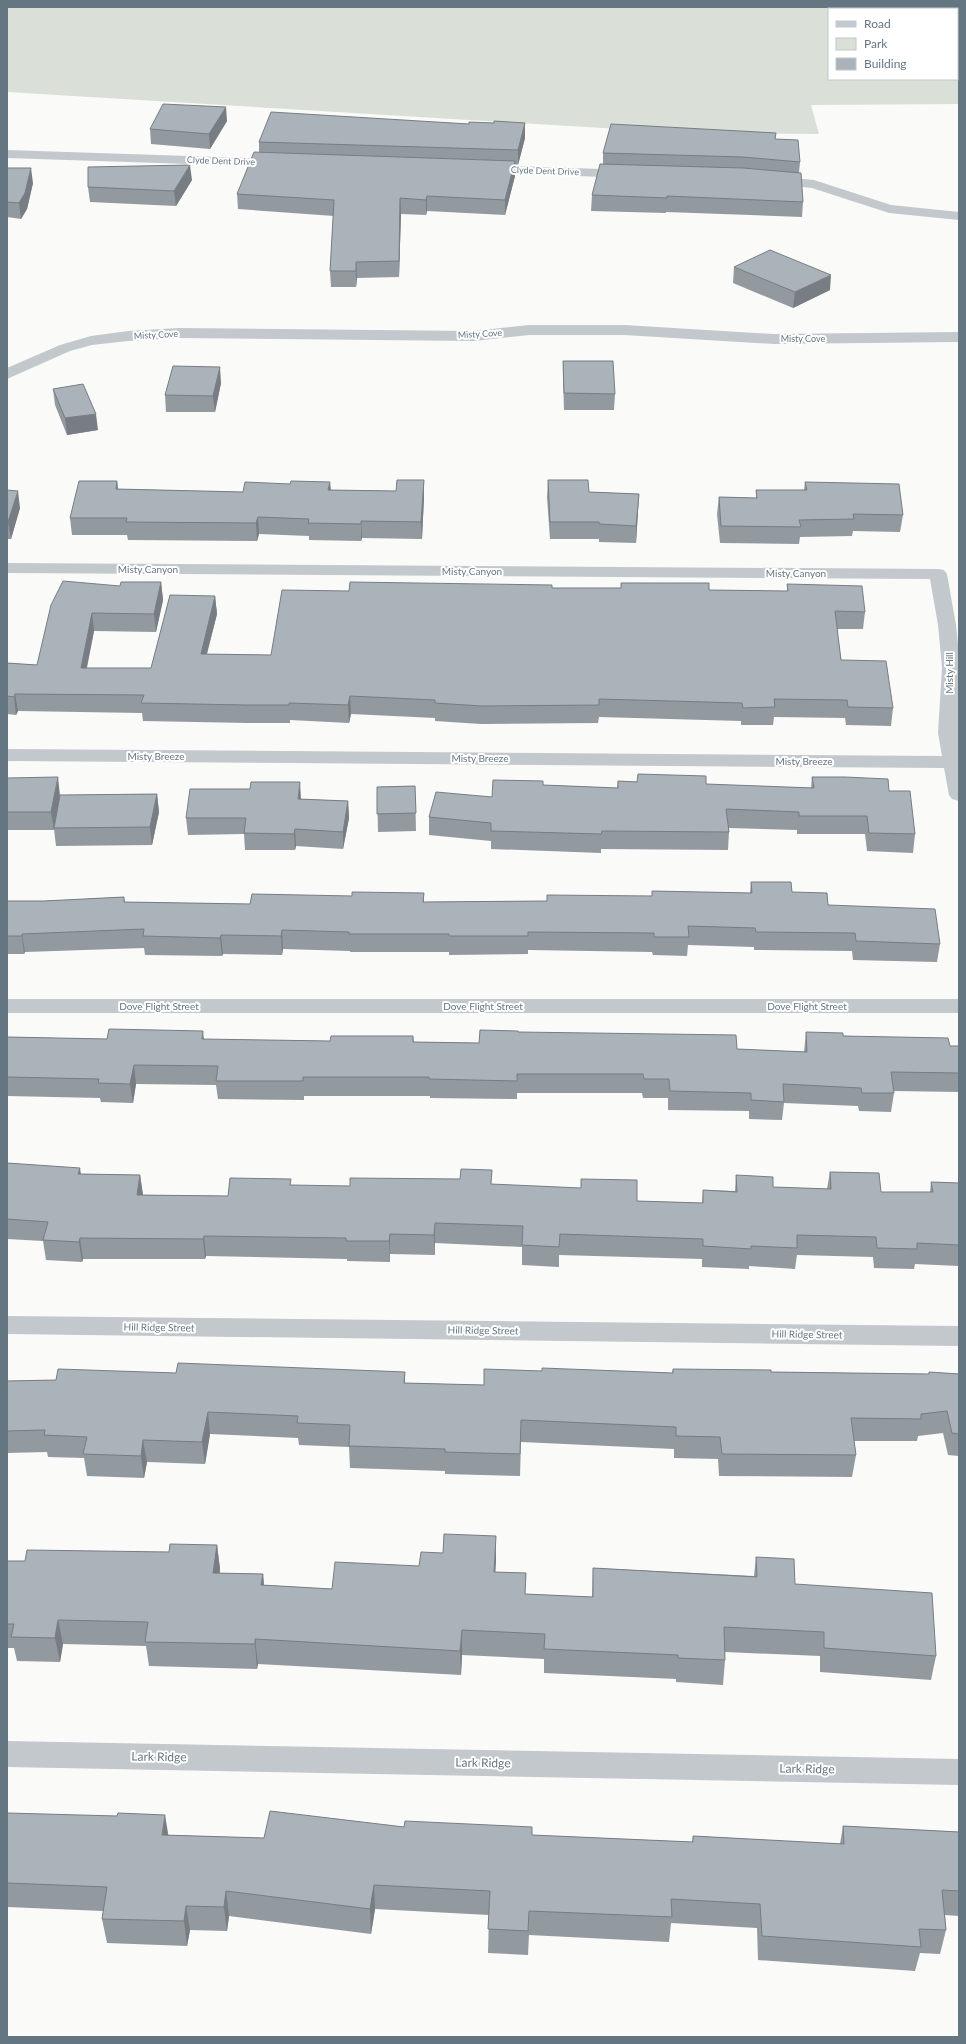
<svg xmlns="http://www.w3.org/2000/svg" width="966" height="2044" font-family="Lato,sans-serif">
  <rect width="100%" height="100%" fill="#fafaf8"/>
  <!-- green -->
  <path fill="#dadfd7" fill-rule="evenodd" d="M7,7H959V104L811,105L819,134L685,133L7,92ZM829,9H957V79H829Z"/>
  <g fill="none" stroke-linecap="round" stroke-linejoin="round">
    <!-- street -->
    <path fill="#c3c8cc" fill-rule="evenodd" d="M7,150L281,159L286,160L288,163L286,166L281,167L7,158Z
      M485,165L629,170L634,171L636,174L634,177L629,178L480,172L478,169L480,166Z
      M773,176L814,180L891,205L959,212V220L889,213L812,188L768,183L766,180L768,177Z
      M529,325H624L774,334L959,332V342L774,344L624,335H529L474,341L179,338L128,341L92,345L70,351L7,379V368L60,345L91,336L128,331L179,328L474,331Z
      M7,563L938,569L944,570L947,574L956,625L959,654V801L952,799L949,795L944,768L7,761V749L942,756L938,733L942,667L938,625L930,579L7,573Z
      M7,999H959V1013H7Z
      M7,1316L959,1326V1346L7,1334Z
      M7,1741L959,1759V1785L7,1767Z"/>
  </g>
  <!-- wall -->
  <path fill="#929a9f" d="M227,121L210,149L151,144L150,129Z
    M525,123V138L518,165H515V176L505,215L427,211L426,215L401,214L399,277L357,278L356,287H331L330,271L334,216L238,209L237,194L259,153V142L469,124Z
    M775,139L800,162L799,173L803,202L802,217L666,212V213L591,211L592,195L603,164V153Z
    M7,168L33,183L27,209L21,219L7,217Z
    M192,180L176,206L90,202L88,187Z
    M734,267L830,290L793,308L733,283Z
    M563,361L615,394L614,410H564L563,377Z
    M221,383L215,412H166L165,395Z
    M53,389L98,430L67,435L55,405Z
    M424,480V497L422,539L362,538L361,541L309,540V536L259,534L257,541L128,540L127,535H72L70,518L117,481L118,489L243,492L290,484L330,482L331,490L396,491Z
    M548,480L589,492L639,494L636,543L599,542V539H550L547,497Z
    M805,482L903,515L900,532L853,531L852,536L800,537L799,544L720,543L717,514L719,497L756,498V490H804Z
    M7,490L20,508L11,539H7Z
    M161,582L163,600L156,632L94,631L87,668H151L215,596L217,614L207,654L271,655L349,591L552,588H621V583L709,590L787,591V584L865,612L863,629H837L841,660L893,708L891,726L846,725L845,718L774,717L773,725H741V721L599,717L598,723L481,724L435,721V718L351,714L349,723L290,720V723H248L143,721L142,713L18,711L16,715L7,714V663L37,665L120,586Z
    M812,777L889,791L915,834L913,853L867,851L865,834H797V830L729,828V832L728,850L601,849V853L491,849V841L429,835V817L492,797L543,785L617,788L618,781L811,788Z
    M7,778L60,796L157,794L159,812L152,845L56,846L54,829V830H7Z
    M415,786L416,831L378,832L377,787Z
    M301,799L348,801L349,818L343,849L296,846L295,850H245L244,834L188,835L186,818Z
    M751,882L792,892L940,944L937,962L853,960L852,951L754,950V947L688,945L687,956L653,955L652,952L528,950V954L449,955V952H350V951L283,949L282,955L223,954L222,956L145,955L144,948L25,952L24,954H7V901H44L124,897L125,902L250,904L352,896L424,893V902L546,901L652,896V891L750,893Z
    M518,1032L737,1049L804,1052L806,1032L950,1046H959V1092L894,1091V1093L891,1112L859,1111L858,1106L784,1103L782,1120L749,1119V1111L668,1110V1098H643L642,1093H517V1099L430,1098V1096H304V1100L218,1099L216,1085L136,1084L133,1103L101,1102L100,1098L7,1096V1037L107,1039L330,1041L413,1036L414,1042L479,1043Z
    M7,1163L81,1174L140,1175L143,1195L228,1196L292,1186H350L492,1184L637,1201L702,1203L703,1190L735,1191L736,1175L773,1187L827,1189L830,1172L881,1192H930L931,1182L959,1183V1266L915,1264L914,1269L874,1268L873,1257L797,1255L795,1269L749,1266V1269L702,1267V1259L559,1255V1267L522,1265V1247L435,1243V1255L390,1254V1262L347,1261V1259L206,1256L205,1259H83L82,1262L46,1260L43,1241L7,1239Z
    M673,1369L771,1372L929,1374V1372L959,1374V1456L948,1455L943,1433L918,1436L917,1441H854L856,1455L852,1477L719,1476L718,1459L674,1458V1449L521,1442L520,1476L445,1474V1471L350,1468L349,1447L299,1445L298,1438L210,1434L205,1464L147,1462L144,1478L87,1476L84,1458L48,1457L47,1452L7,1453V1381L56,1380L176,1373L405,1372V1383L484,1385L542,1371L672,1373Z
    M217,1545L220,1569V1573L263,1574L264,1585L332,1589L419,1566L496,1560L495,1572L526,1573L525,1594L592,1597L593,1568L754,1576L756,1557L795,1584L936,1656L931,1680L820,1672V1656L725,1652V1660L723,1685L676,1682V1679L544,1673V1659L462,1655L461,1675L258,1664L257,1669L149,1666L146,1646L63,1644L60,1662L17,1661L14,1648H7V1561H25L169,1552Z
    M7,1813L168,1835L264,1838L404,1827L532,1835L692,1842L693,1836L840,1844L843,1826L959,1832V1916L945,1915L946,1930L940,1954L920,1953L915,1971L758,1960L757,1928L671,1923L669,1942L529,1935L528,1955L488,1953L489,1915L375,1909L371,1934L229,1916L227,1931L190,1930L187,1946L107,1943L102,1919L103,1911L7,1907Z"/>
  <!-- shaded-wall -->
  <path fill="#777d82" d="M226,107L227,121L210,149L209,134Z
    M525,123V138L518,165V150Z
    M515,161V176L505,215V200Z
    M190,165L192,180L176,206L174,191Z
    M31,168L33,183L27,209L21,219L19,203Z
    M427,196V211L426,215V200Z
    M400,198L401,214L399,277V261Z
    M356,262L357,278L356,287Z
    M831,275L830,290L793,308L795,292Z
    M220,367L221,383L215,412L213,396Z
    M96,414L98,430L67,435L65,418Z
    M424,480V497L422,539L421,522Z
    M117,481L119,498L116,489Z
    M330,482L331,499L328,490Z
    M18,491L20,508L11,539L8,522Z
    M639,494L638,511L636,543V526Z
    M258,517L259,534L257,541L256,523Z
    M361,521L362,538L361,541Z
    M161,582L163,600L156,632L154,614Z
    M215,596L217,614L202,672L201,654Z
    M92,613L94,631L83,685L81,668Z
    M15,694L18,711L16,715L14,697Z
    M350,696L351,714L349,723L348,705Z
    M58,777L60,796L54,830L51,812Z
    M300,782L301,799H298Z
    M157,794L159,812L152,845L150,827Z
    M348,801L349,818L343,849V832Z
    M295,829L296,846L295,850L294,834Z
    M282,930L283,949L282,955L281,936Z
    M22,934L25,952L24,954L22,936Z
    M221,935L223,954L222,956L220,938Z
    M203,1031L205,1049L202,1039Z
    M134,1065L136,1084L133,1103L130,1084Z
    M80,1168L83,1188L78,1174Z
    M140,1175L143,1195H137Z
    M435,1223V1255L434,1235Z
    M390,1234V1262L389,1241Z
    M204,1236L206,1256L205,1259L203,1239Z
    M80,1238L83,1259L82,1262L79,1242Z
    M208,1412L210,1434L205,1464L202,1442Z
    M143,1440L147,1462L144,1478L141,1456Z
    M496,1536V1560L494,1597V1572Z
    M217,1545L220,1569L216,1597L213,1573Z
    M263,1574L265,1599L261,1585Z
    M58,1620L63,1644L60,1662L55,1638Z
    M462,1630V1655L461,1675L460,1651Z
    M255,1639L258,1664L257,1669L255,1644Z
    M165,1815L169,1839L162,1835Z
    M374,1885L375,1909L371,1934L370,1909Z
    M226,1891L229,1916L227,1931L224,1907Z
    M186,1906L190,1930L187,1946L184,1921Z"/>
  <!-- building -->
  <path fill="#aab3b9" stroke="#777d82" d="M163,104L226,107L209,134L150,129Z
    M271,112L469,124V122L494,123V121L525,123L518,150L259,142Z
    M611,124L776,133L775,139L798,140L800,162L743,157L603,153Z
    M254,152L515,161L505,200L427,196L426,200L400,198L399,261L356,262V271H330L334,200L237,194Z
    M600,164L743,168L801,173L803,202L667,196V198L592,195Z
    M190,165L174,191L88,187V167Z
    M7,168H31L25,193L19,203L7,202Z
    M770,250L831,275L795,292L734,267Z
    M563,361H613L615,394L564,393Z
    M173,366L220,367L213,396L165,395Z
    M83,384L96,414L65,418L53,389Z
    M397,480H424L421,522L361,521V524L308,523L309,519L258,517L256,523L126,522L127,518H70L79,481H117L116,489L243,492L245,482L290,484L291,481L330,482L328,490L396,491Z
    M548,480H588L589,492L639,494L636,526L599,524V522H550Z
    M805,482L899,484L903,515L853,514L854,519L799,520L801,527L721,526L719,497L757,498L756,490H807Z
    M7,490L18,491L8,522H7Z
    M63,581L120,586L121,582H161L154,614L92,613L81,668H151L170,595L215,596L201,654L271,655L282,590L349,591L350,582L552,585V588H621V583H709V590L788,591L787,584L862,586L865,612L835,611L841,660L886,661L893,708L848,707L847,700L774,699L775,707L743,708L742,703L599,699V705L481,706L435,703V700L350,696L348,705L289,703V705H246L141,703L144,695L15,694L14,697L7,696V663L37,665L51,605Z
    M638,774L706,776V784L814,788L812,777H845L888,779L889,791H910L915,834L869,833L867,816H799V812L726,809L729,832L602,831L601,834L491,831V823L429,817L436,792L492,797L493,780L543,781V785L618,788V781L637,782Z
    M58,777L51,812H7V778Z
    M251,782H300L298,799L348,801L343,832L295,829L294,834L244,833L246,818H186L190,789H250Z
    M415,786L416,813L377,814V787Z
    M157,794L150,827L54,828L60,795Z
    M751,882H791L792,892L827,893L828,905L935,909L940,944L856,941L855,933L756,932L755,928L688,926L689,937H654V933L528,932V936H449V934H349V932L282,930L281,936L221,935L220,938L143,936L144,929L22,934V936H7V901H44L124,897V902L250,904L252,894L352,896V892L424,893L423,902L547,901V895L652,896V891L752,893Z
    M109,1029L203,1031L202,1039L330,1041L331,1036H413V1042L479,1043L480,1030L518,1031V1032L736,1035L737,1049L807,1052L806,1032L843,1033V1036L948,1038L950,1046H959V1073L891,1072L894,1093H862L861,1088L783,1084L784,1102L751,1100V1093L670,1091L669,1079H644L643,1074H517V1081L429,1079V1077H303V1081H216L218,1066L134,1065L130,1084L98,1083L99,1079L7,1077V1037L107,1039Z
    M7,1163L80,1168L78,1174L140,1175L137,1195L228,1196L230,1178L291,1179L290,1185L350,1186V1178L460,1179L461,1169L492,1170L491,1184L581,1188V1179L637,1180V1201L703,1203V1190L737,1192L736,1175L773,1177V1187L831,1189L830,1172L879,1173L881,1192H933L931,1182L959,1183V1245L917,1243V1249L877,1248L876,1237L797,1235V1248L751,1246V1249L703,1246V1239L560,1234L559,1247L522,1245L523,1226L435,1223L434,1235L390,1234L389,1241H346V1238L204,1236L203,1239L80,1238L79,1242L43,1240L48,1222L7,1219Z
    M178,1363L405,1372L404,1383L484,1385V1369L542,1371V1368L673,1373V1369L771,1370V1372L929,1374V1372L959,1374V1434L952,1433L947,1411L921,1414V1419L851,1418L856,1455L722,1454L720,1437L676,1436V1427L521,1420L520,1454L445,1452V1449L349,1446L350,1425L297,1423L298,1416L208,1412L202,1442L143,1440L141,1456L83,1454L87,1437L44,1435L45,1430L7,1431V1381L56,1380L58,1369L176,1373Z
    M444,1534L496,1536L494,1572L526,1573L525,1594L593,1597V1568L757,1577L756,1557L794,1559L795,1584L932,1593L936,1656L824,1648V1632L724,1627L725,1660L678,1658V1655L544,1649L545,1634L462,1630L460,1651L255,1639V1644L145,1642L148,1622L58,1620L55,1638L11,1637L14,1624H7V1561H25L27,1550L169,1552L170,1544L217,1545L213,1573L263,1574L261,1585L332,1589L335,1562L419,1566L421,1552L443,1553Z
    M270,1811L404,1827L405,1821L532,1827V1835L693,1842V1836L844,1844L843,1826L959,1832V1891L942,1890L946,1930L919,1929L921,1947L762,1936L760,1904L671,1899L672,1917L529,1911L528,1931L488,1929L490,1891L374,1885L370,1909L226,1891L224,1907L186,1906L184,1921L102,1919L107,1887L7,1883V1813L117,1816L118,1813L165,1815L162,1835L264,1838Z"/>
  <g text-anchor="middle" stroke-width="4" stroke-linejoin="round" paint-order="stroke">
    <!-- far-street labels -->
    <g font-size="9" fill="#657683" stroke="#fff">
      <text transform="translate(221 161) rotate(2)" y="3">Clyde Dent Drive</text>
      <text transform="translate(545 171) rotate(2)" y="3">Clyde Dent Drive</text>
      <text transform="translate(480 334) rotate(-3)" y="3">Misty Cove</text>
      <text transform="translate(156 335) rotate(-3)" y="3">Misty Cove</text>
      <text x="803" y="342">Misty Cove</text>
    </g>
    <!-- street labels -->
    <g font-size="10" fill="#657683" stroke="#fff">
      <text x="148" y="573">Misty Canyon</text>
      <text x="472" y="575">Misty Canyon</text>
      <text x="796" y="577">Misty Canyon</text>
      <text transform="translate(949 673) rotate(-90)" y="4">Misty Hill</text>
      <text x="156" y="760">Misty Breeze</text>
      <text x="480" y="762">Misty Breeze</text>
      <text x="804" y="765">Misty Breeze</text>
      <text x="159" y="1010">Dove Flight Street</text>
      <text x="483" y="1010">Dove Flight Street</text>
      <text x="807" y="1010">Dove Flight Street</text>
      <text transform="translate(159 1327) rotate(1)" y="4">Hill Ridge Street</text>
      <text transform="translate(483 1330) rotate(1)" y="4">Hill Ridge Street</text>
      <text transform="translate(807 1334) rotate(1)" y="4">Hill Ridge Street</text>
    </g>
    <!-- near-street labels -->
    <g font-size="12" fill="#657683" stroke="#fff">
      <text transform="translate(159 1757) rotate(1)" y="4">Lark Ridge</text>
      <text transform="translate(483 1763) rotate(1)" y="4">Lark Ridge</text>
      <text transform="translate(807 1769) rotate(1)" y="4">Lark Ridge</text>
    </g>
  </g>
  <!-- border -->
  <rect width="966" height="2044" fill="none" stroke="#657683" stroke-width="16"/>
  <!-- legend -->
  <rect x="828" y="8" width="130" height="72" fill="#ffffff" stroke="#c1c8cd"/>
  <rect x="836" y="21" width="20" height="6" fill="#c3c8cc" stroke="#c1c8cd"/>
  <text x="864" y="28" font-size="12" fill="#657683">Road</text>
  <rect x="836" y="38" width="20" height="12" fill="#dadfd7" stroke="#c1c8cd"/>
  <text x="864" y="48" font-size="12" fill="#657683">Park</text>
  <rect x="836" y="58" width="20" height="12" fill="#aab3b9" stroke="#c1c8cd"/>
  <text x="864" y="68" font-size="12" fill="#657683">Building</text>
</svg>
